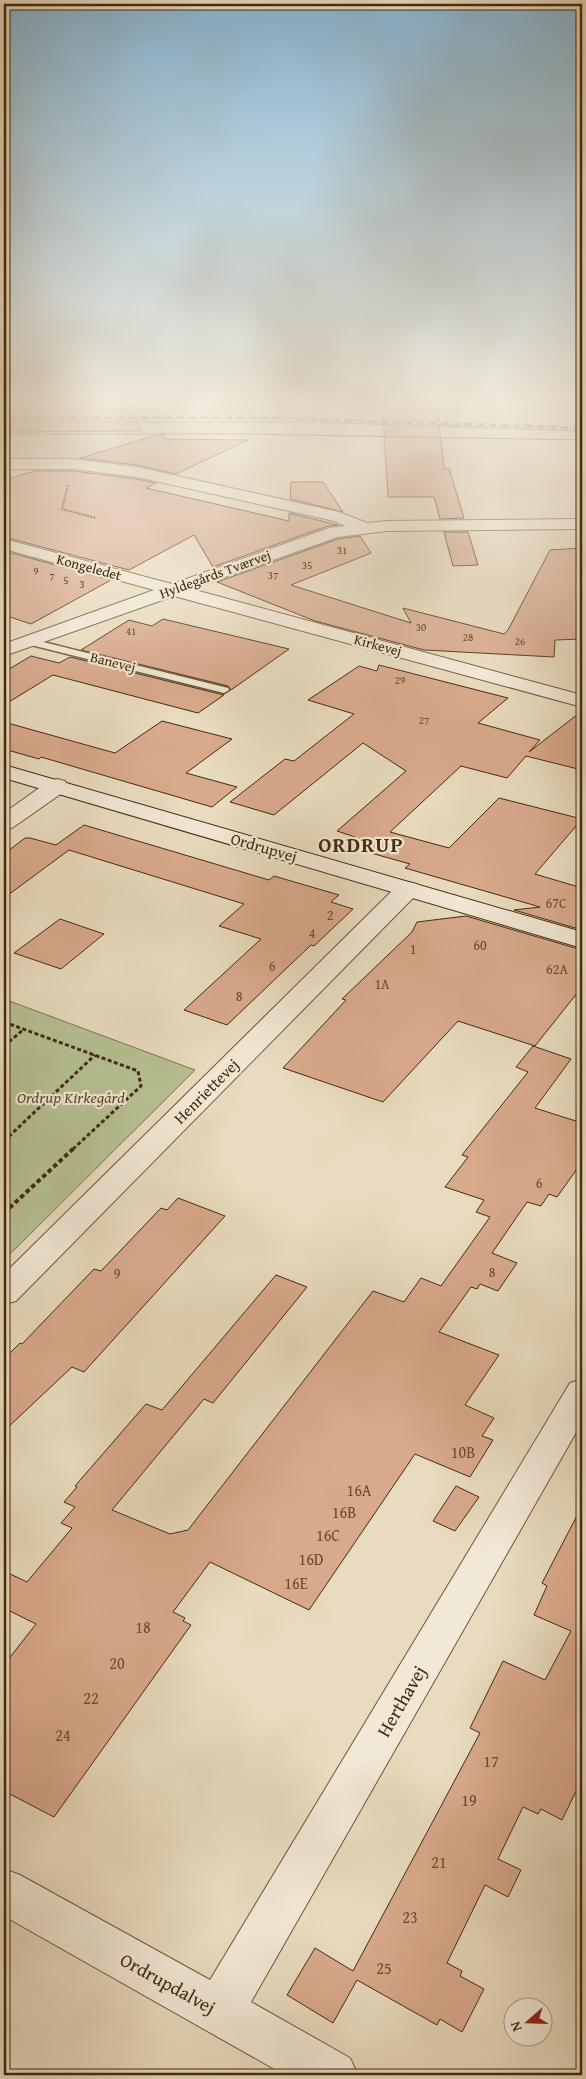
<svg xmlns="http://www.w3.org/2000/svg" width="586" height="2079" font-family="'Gentium Book Plus',serif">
  <rect width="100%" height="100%" fill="#e9dbbf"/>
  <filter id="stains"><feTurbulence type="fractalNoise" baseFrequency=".004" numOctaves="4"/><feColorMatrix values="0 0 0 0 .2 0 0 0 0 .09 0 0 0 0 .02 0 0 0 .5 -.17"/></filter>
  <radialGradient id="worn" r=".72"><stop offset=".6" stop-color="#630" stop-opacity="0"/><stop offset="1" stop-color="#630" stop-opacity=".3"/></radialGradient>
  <!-- green -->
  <path fill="#b6c092" stroke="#7d764e" d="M4,999L195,1070L4,1260Z"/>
  <!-- building -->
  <path fill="#d9a98c" stroke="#442b0b" d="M20,397H128L141,431L6,432Z
    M382,397H436L444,469L449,468L464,518L440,519L434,497H388Z
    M164,433L163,439L248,440L176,474L137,465L80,458Z
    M35,471H74L137,479L156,483L146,488L289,521V513L338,525L328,526L213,567L194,535L129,570L4,537V480Z
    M291,482H323L343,512L290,499Z
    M444,532H468L478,565L453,566Z
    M360,536L371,553L291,585L411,623L403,608L504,634L508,630L550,550L582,548V639L555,640L554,657L424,650L315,621L217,582L338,539Z
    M4,551L111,580L31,624L4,615Z
    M163,619L289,649L231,690L228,686L81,650L129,620L152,626Z
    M31,656L59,663L70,657L224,695L198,713L53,675L4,705V672Z
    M379,665L508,698L478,723L540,740L529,752L582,711V770L526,756L507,778L461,766L390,832L449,848L499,798L582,819L535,874L582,888V930L514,910L540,907L405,868L410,864L346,846L355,837L337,831L406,771L363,743L274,815L230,802L285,759L294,761L354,714L308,700L359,666L377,671Z
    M162,721L232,739L186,773L237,787L212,807L41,757L39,759L4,749V722L115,753Z
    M84,825L269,880L274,876L339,895L331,902L353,909L314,946L311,945L227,1025L184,1010L261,939L219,926L244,904L69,850L4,898V854L25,838H30L56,845Z
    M466,916L582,950V987L535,1046L458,1021L383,1102L283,1068L346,1000L342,999L412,932L417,922Z
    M60,919L104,934L61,969L14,953Z
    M533,1046L571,1059L535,1108L582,1123V1162L557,1197L549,1194L541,1206L527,1202L492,1253L517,1263L498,1291L480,1284L477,1289L471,1287L439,1332L499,1355L465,1405L494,1418L482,1436L493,1440L470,1477L415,1454L309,1610L210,1562L173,1612L185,1618L183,1621L191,1625L54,1817L4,1791V1665L36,1624L4,1608V1571L27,1582L72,1528L61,1523L75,1507L64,1502L77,1487L75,1486L146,1404L162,1410L276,1275L307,1287L213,1403L204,1399L112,1510L170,1534L188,1530L373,1291L404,1302L421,1278L441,1286L490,1217L476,1212L484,1200L445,1187L468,1157L462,1155L528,1072L516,1067Z
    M178,1198L225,1216L84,1372L72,1367L4,1431V1359L20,1343L22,1344L94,1269L101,1271L161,1208L167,1210Z
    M456,1486L479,1497L455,1531L433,1521Z
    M582,1506V1779L562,1820L541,1809L538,1814L523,1807L498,1859L521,1870L508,1897L485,1885L447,1963L462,1971L460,1976L484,1989L462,2032L440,2019L437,2025L357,1980L333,2023L287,1995L315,1948L353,1971L480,1733L470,1728L503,1661L545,1680L571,1631L534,1615L547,1586L542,1583Z"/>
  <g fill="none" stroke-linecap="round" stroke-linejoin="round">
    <defs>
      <path id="lane" d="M27,638L228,688L229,690L224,693L23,643L22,641Z"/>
      <path id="street" d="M4,459H74L137,467L339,512L367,523L387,521L582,519V529L387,531L338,537L191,589L582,695V707L174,596L4,656V644L154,590L4,549V539L172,584L329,528L345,526L334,521L137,477L74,469H4Z
        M57,779L65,781L68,786L65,791L12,828L4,830V813L49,781Z
        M408,882L417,884L420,889L417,894L16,1301L4,1304V1274L399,884Z
        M582,1379V1422L251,2002L350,2058L358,2075H285L4,1916V1869L20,1875L210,1980L570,1383Z"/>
      <path id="secondary" d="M4,765L582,932V948L4,778Z"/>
    </defs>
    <!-- lane casing -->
    <use href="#lane" stroke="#6d5738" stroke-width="3"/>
    <!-- street casing -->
    <use href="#street" stroke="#6d5738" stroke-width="2"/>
    <!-- secondary casing -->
    <use href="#secondary" stroke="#442b0b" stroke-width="2"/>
    <!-- path-far2 -->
    <path stroke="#442b0b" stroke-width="2" stroke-dasharray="2 1" stroke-linecap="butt" d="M4,428H7
      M68,485L62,509L96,518"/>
    <!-- path-far1 -->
    <path stroke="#442b0b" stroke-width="3" stroke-dasharray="4 2.5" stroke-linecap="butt" d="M4,1022L138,1071L141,1086L73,1149
      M4,1046L24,1029
      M4,1141L95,1055"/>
    <!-- path -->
    <path stroke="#442b0b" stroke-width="4" stroke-dasharray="4.5 3" stroke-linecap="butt" d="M4,1213L74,1148"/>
    <!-- lane -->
    <use href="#lane" fill="#f1e8d5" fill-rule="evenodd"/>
    <!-- street -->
    <use href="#street" fill="#f1e8d5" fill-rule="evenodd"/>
    <!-- secondary -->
    <use href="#secondary" fill="#f1e8d5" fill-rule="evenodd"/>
    <!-- tram -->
    <path stroke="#442b0b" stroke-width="1" d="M4,422H310L582,431
      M4,434H241L582,440"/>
    <defs>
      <path id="rail" d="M4,418L245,417L582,428"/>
    </defs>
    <!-- rail casing -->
    <use href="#rail" stroke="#442b0b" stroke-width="3"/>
    <!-- rail -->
    <use href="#rail" stroke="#f1e8d5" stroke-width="2" stroke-dasharray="6" stroke-linecap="butt"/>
  </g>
  <!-- sky -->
  <linearGradient id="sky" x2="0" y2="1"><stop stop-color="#88b7d4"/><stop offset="0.58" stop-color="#f5efe2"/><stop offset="1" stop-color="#f5efe2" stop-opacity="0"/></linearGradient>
  <rect width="586" height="688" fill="url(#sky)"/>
  <g text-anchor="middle" stroke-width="4.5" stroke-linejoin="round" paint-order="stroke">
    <!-- far-number labels -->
    <g font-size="11" fill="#694a2b">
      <text x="342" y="554">31</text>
      <text x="307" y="569">35</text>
      <text x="36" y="575">9</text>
      <text x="273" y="579">37</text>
      <text x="52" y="580">7</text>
      <text x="66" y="584">5</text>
      <text x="82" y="588">3</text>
      <text x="421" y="631">30</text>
      <text x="131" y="635">41</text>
      <text x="468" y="641">28</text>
      <text x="520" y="645">26</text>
      <text x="400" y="684">29</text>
      <text x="424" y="724">27</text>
    </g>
    <!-- far-street labels -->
    <g font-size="14" fill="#442b0b" stroke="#f1e8d5">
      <text transform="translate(89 567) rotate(15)" y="5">Kongeledet</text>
      <text transform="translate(215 574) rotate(-20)" y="5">Hyldegårds Tværvej</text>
      <text transform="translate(378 645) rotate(15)" y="5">Kirkevej</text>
      <text transform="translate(113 662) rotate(14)" y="5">Banevej</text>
    </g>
    <!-- number labels -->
    <g font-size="14" fill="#694a2b">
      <text x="556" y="908">67C</text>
      <text x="330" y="920">2</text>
      <text x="312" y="938">4</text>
      <text x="480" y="950">60</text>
      <text x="413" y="954">1</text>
      <text x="272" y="971">6</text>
      <text x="557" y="974">62A</text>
      <text x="382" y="989">1A</text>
      <text x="239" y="1001">8</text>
      <text x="539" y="1188">6</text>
      <text x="492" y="1277">8</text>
      <text x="117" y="1278">9</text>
    </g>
    <!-- street labels -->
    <g font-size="16" fill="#442b0b" stroke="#f1e8d5">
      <text transform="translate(264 847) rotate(16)" y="6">Ordrupvej</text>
      <text transform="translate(206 1091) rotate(-45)" y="6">Henriettevej</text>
    </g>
    <!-- park labels -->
    <g font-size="16" font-style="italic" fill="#5b4926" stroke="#f1e8d5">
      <text x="71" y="1103">Ordrup Kirkegård</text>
    </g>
    <!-- near-number labels -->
    <g font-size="16" fill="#694a2b">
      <text x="463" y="1458">10B</text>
      <text x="359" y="1496">16A</text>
      <text x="344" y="1518">16B</text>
      <text x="328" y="1541">16C</text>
      <text x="311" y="1565">16D</text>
      <text x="296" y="1589">16E</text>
      <text x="143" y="1633">18</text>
      <text x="117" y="1669">20</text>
      <text x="91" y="1704">22</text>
      <text x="63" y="1741">24</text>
      <text x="491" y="1767">17</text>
      <text x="469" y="1806">19</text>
      <text x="439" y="1868">21</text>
      <text x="410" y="1923">23</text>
      <text x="384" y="1974">25</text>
    </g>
    <!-- near-street labels -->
    <g font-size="19" fill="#442b0b" stroke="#f1e8d5">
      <text transform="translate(401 1701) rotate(-60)" y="7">Herthavej</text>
      <text transform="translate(168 1983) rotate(29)" y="7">Ordrupdalvej</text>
    </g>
    <!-- district labels -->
    <g font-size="21" font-weight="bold" letter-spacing="1" fill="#442b0b" stroke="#f1e8d5">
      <text x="361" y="852">ORDRUP</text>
    </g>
  </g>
  <!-- margin -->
  <rect width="586" height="2079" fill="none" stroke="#e9dbbf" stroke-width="20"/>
  <rect x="5" y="5" width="576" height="2069" fill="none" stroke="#442b0b" stroke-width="2.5"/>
  <rect x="10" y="10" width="566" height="2059" fill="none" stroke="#442b0b"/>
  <!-- north arrow -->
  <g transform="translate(528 2022) rotate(250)"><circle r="24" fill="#f1e8d5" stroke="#ac9c84"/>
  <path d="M0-4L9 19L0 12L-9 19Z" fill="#8f2418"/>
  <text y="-8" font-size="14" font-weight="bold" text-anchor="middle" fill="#442b0b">N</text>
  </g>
  <rect width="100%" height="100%" filter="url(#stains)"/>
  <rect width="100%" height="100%" fill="url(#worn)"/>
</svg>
